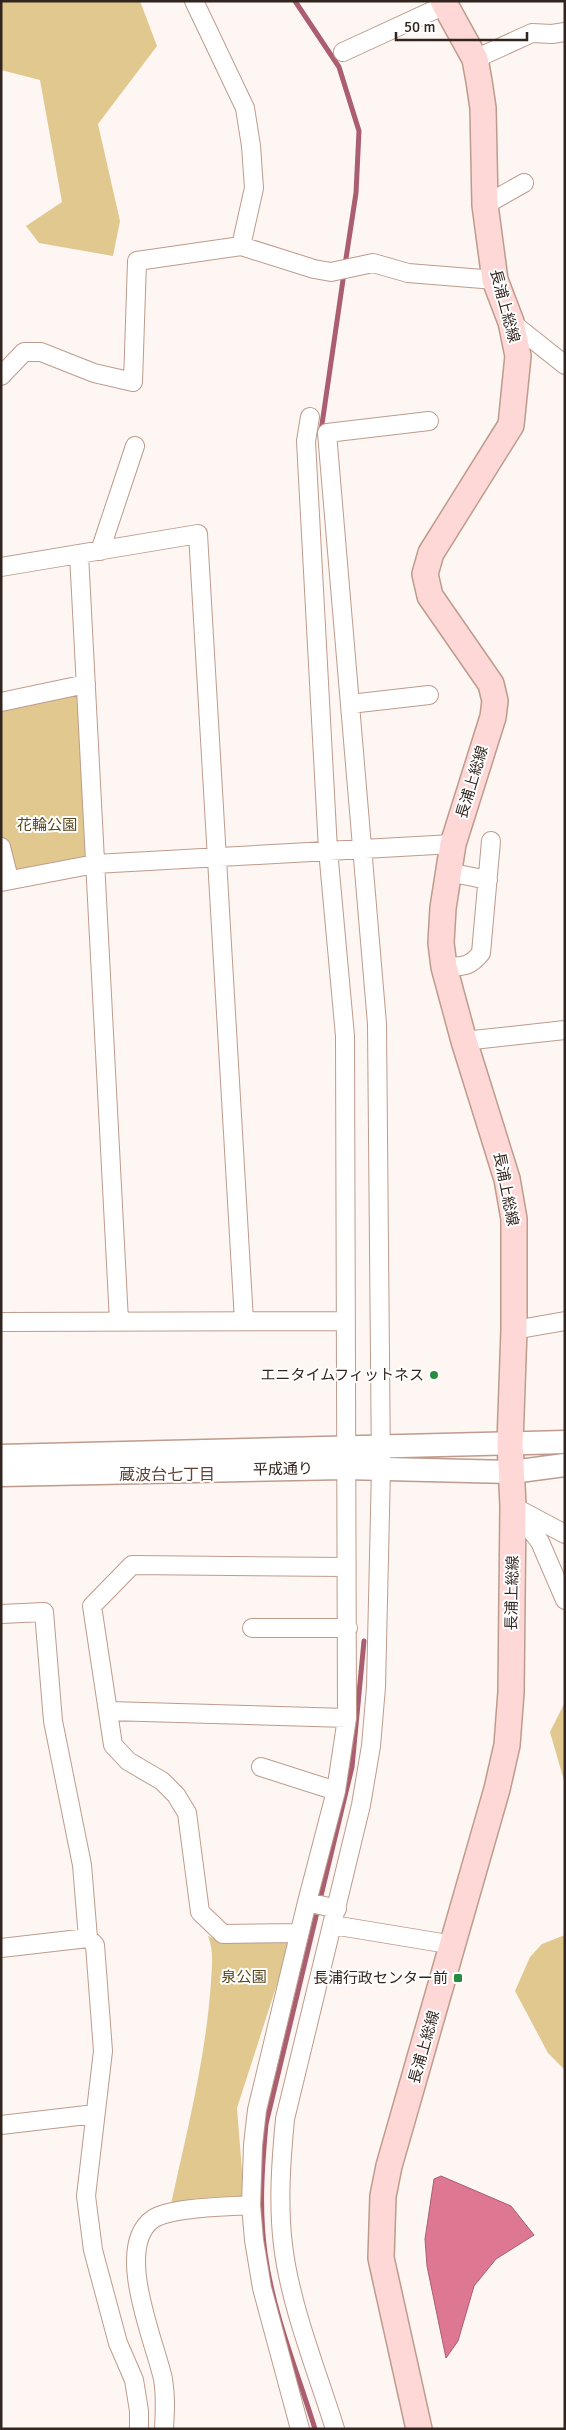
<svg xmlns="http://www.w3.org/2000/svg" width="566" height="2430" font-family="Signika,'Noto Sans JP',sans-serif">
  <rect width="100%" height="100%" fill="#fdf6f2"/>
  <!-- green -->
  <path fill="#e1c88f" d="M1,1H140L157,46L98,124L120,221L113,256L39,243L26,226L62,202L40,80L1,70Z
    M86,684L95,864L9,879L1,847V702Z
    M565,1702V1784L550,1732Z
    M565,1935V2070L548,2053L515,1991L530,1957L542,1944Z
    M208,1936L223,1942L283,1938L290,1944L237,2108L244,2196L171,2204C187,2131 206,2057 211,1982C212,1966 214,1951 208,1936Z"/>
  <!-- water -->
  <path fill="#dd7792" stroke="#aa5e6f" d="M441,2176L511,2206L534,2235L496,2259L474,2286L458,2341L446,2358L427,2266L425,2239L434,2179Z"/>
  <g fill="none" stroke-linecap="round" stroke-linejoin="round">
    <!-- stream -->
    <path stroke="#aa5e6f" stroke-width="5" d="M295,1L339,67L359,131L356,193L345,265
      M321,431L344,273
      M315,2429C297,2371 273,2313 265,2253C259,2210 262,2167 266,2124L352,1767L364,1641"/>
    <defs>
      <path id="minor" d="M194,1L245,108L251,146L254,188L241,246
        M343,52L445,5
        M475,59L532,33L552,34L565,32
        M485,205L524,183
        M511,322L565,365
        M1,376L24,352H41L94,373L133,382L137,261L241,246L314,269L331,272L373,263L408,273L495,280
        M100,551L135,446
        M79,554L119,1321
        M1,567L198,534L244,1321
        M1,702L86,684
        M350,704L429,695
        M1,847L9,879
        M448,872L488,880
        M1,882L95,864L453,844
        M444,967C462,966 469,968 481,953L491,841
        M464,1041L565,1030
        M1,1322L345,1321
        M514,1330L565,1321
        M513,1506L540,1542L565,1600
        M518,1509L565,1534
        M1,1614L44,1612L53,1721L82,1865L88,1938L95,1945L103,2051L86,2196L93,2250L118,2343L134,2380L139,2411V2429
        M252,1628H348
        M109,1711L347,1718
        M261,1767L336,1791
        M307,1902L337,1909
        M333,1925L454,1945
        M299,1933L223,1934L200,1912L187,1813L176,1795L162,1781L128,1761L113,1745L92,1606L132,1565L346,1567
        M1,1948L88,1938
        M1,2125L95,2114
        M164,2429C165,2412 166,2396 163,2379C155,2342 113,2247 153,2219C171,2207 227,2207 251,2205
        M300,2429L262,2288L254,2240L251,2205L253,2145L257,2110L307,1902L336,1791L347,1718L345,1036L328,850L306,441L310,417
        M335,2429C317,2371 290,2305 283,2245C278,2203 281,2161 285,2119L361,1805L371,1746L376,1687L381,1469L377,1024L327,433L429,421"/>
      <path id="tertiary" d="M1,1456L565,1442
        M1,1475L345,1468L512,1472L565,1465"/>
      <path id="secondary" d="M419,2429L381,2258L383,2196L389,2166L497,1789L507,1745L511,1692L513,1506L510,1443L514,1330V1219L507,1179L464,1041L444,967L441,943L443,908L453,844L493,717L495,701L491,684L430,596L425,574L431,553L511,425L518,356L511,322L495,280L485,205L483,108L479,81L475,59L443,1"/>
    </defs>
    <!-- minor casing -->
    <use href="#minor" stroke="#be9b8c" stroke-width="20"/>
    <!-- tertiary casing -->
    <use href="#tertiary" stroke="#be9b8c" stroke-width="25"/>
    <!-- secondary casing -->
    <use href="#secondary" stroke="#be9b8c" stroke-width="28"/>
    <!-- minor -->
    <use href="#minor" stroke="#fff" stroke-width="18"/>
    <!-- tertiary -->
    <use href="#tertiary" stroke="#fff" stroke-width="22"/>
    <!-- secondary -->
    <use href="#secondary" stroke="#fdd8d6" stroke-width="25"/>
  </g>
  <!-- markers -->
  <g fill="#288c40" stroke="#fff" stroke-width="2">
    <circle cx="434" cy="1375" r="5"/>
    <rect x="453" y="1973" width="10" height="10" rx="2.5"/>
  </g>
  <g text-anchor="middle" stroke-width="4" stroke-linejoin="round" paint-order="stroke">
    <!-- street labels -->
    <g font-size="15" fill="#32241e" stroke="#fff">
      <text transform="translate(505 306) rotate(75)" y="5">長浦上総線</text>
      <text transform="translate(472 782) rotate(-73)" y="5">長浦上総線</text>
      <text transform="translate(506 1189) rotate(79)" y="5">長浦上総線</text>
      <text transform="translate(283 1469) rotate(-1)" y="5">平成通り</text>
      <text transform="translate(512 1593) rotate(-89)" y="5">長浦上総線</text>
      <text transform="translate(424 2047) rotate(-74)" y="5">長浦上総線</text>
    </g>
    <!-- park labels -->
    <g font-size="15" fill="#59471d" stroke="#fff">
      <text x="47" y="830">花輪公園</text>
      <text x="244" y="1982">泉公園</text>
    </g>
    <!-- poi labels -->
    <g font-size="15" fill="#32241e" stroke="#fff" text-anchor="end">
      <text x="424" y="1380">エニタイムフィットネス</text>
      <text x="448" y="1983">長浦行政センター前</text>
    </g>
    <!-- neighbourhood labels -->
    <g font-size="16" fill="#604235" stroke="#fff">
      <text x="167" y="1480">蔵波台七丁目</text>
    </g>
  </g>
  <!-- border -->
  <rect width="566" height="2430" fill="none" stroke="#32241e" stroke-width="5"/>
  <!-- scale -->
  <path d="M396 32v8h131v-8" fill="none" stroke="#32241e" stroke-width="2.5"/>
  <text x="404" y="32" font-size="15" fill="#32241e" stroke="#ffffff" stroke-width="4" paint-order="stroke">50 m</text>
</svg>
